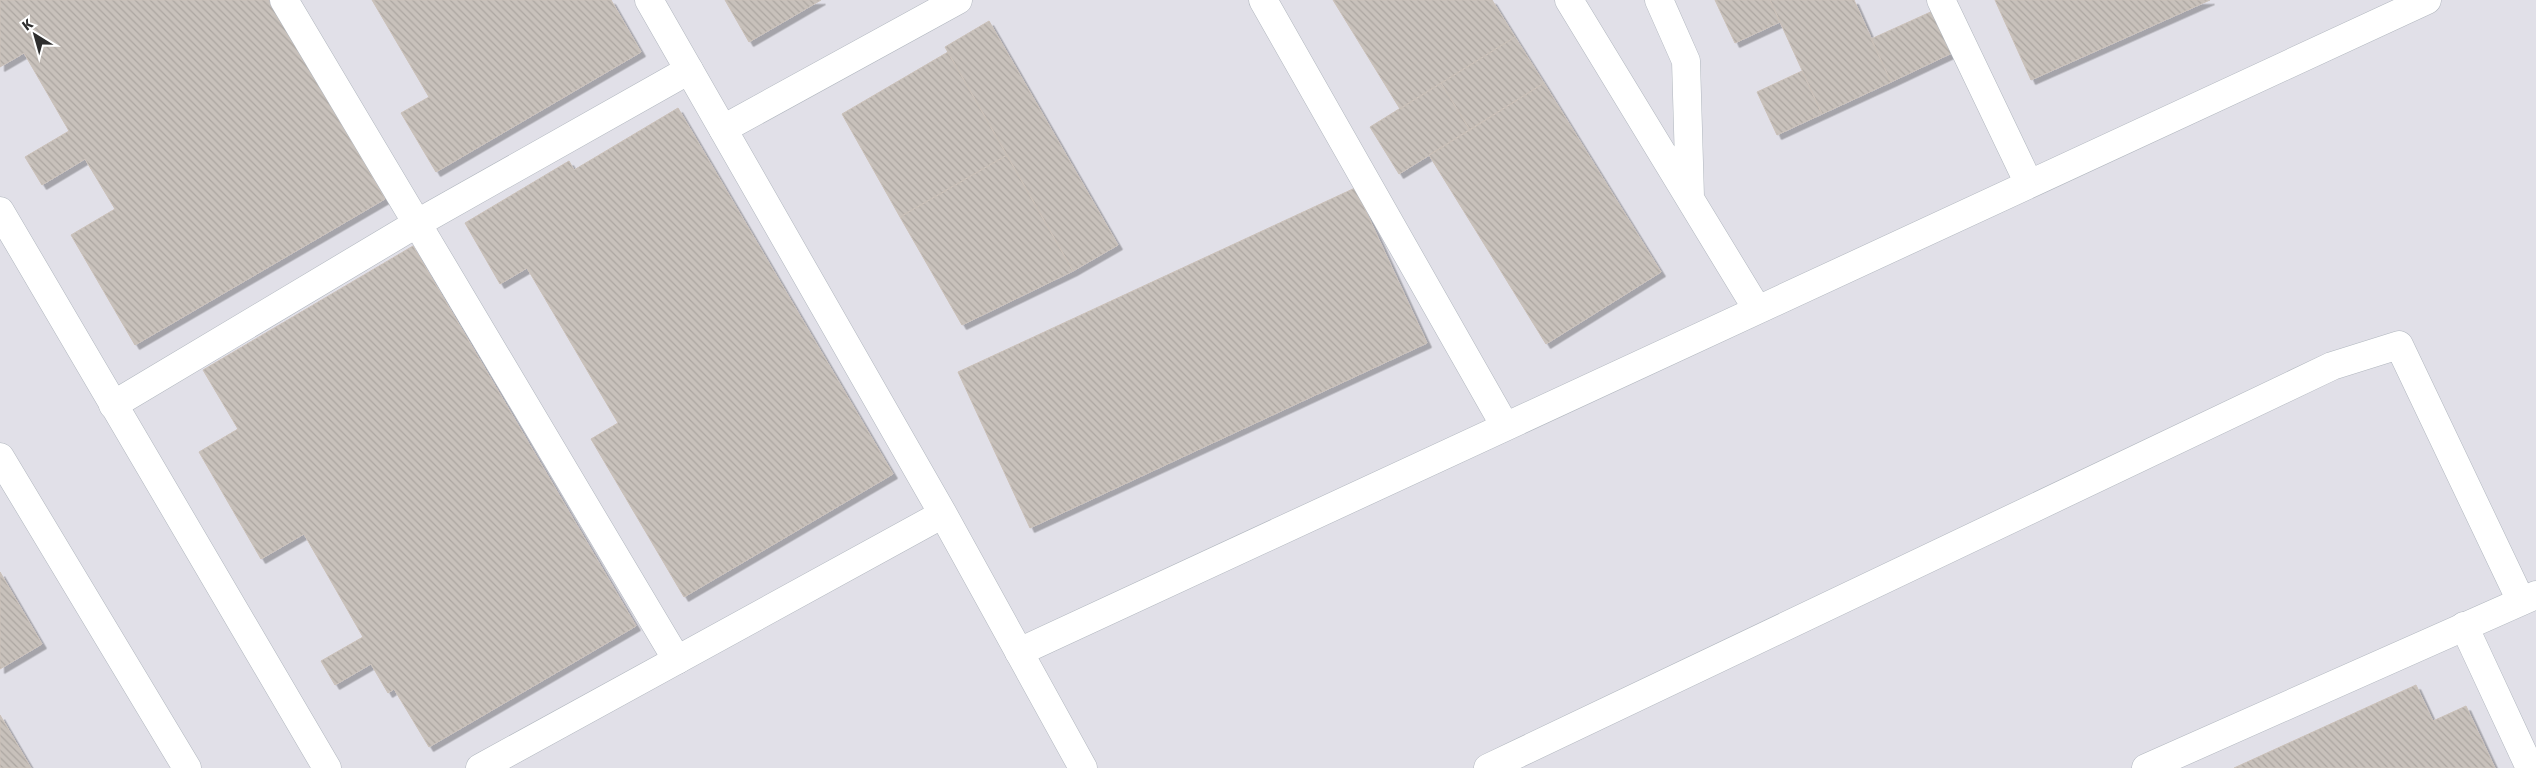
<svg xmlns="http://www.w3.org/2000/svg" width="2536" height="768" font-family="'Fira Sans',sans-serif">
  <defs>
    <pattern id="building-back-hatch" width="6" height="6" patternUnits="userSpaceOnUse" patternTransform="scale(1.25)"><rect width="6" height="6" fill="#c8c1bb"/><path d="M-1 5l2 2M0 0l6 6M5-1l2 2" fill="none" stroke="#aca6a1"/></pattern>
    <filter id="shadow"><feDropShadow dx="4.5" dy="4.5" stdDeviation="0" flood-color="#0004"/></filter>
  </defs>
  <rect width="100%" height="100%" fill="#efe6e0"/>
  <!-- industrial -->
  <path fill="#e1e0e8" d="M0,0H2536V768H0Z"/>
  <!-- building -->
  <path fill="url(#building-back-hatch)" stroke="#cbc1b9" filter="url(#shadow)" d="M0,0H269L385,199L135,345L71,235L115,209L85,159L42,185L25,157L69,131L24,53L0,67Z
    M372,0H611L641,52L436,172L401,113L429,97Z
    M725,0H821L749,42Z
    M1333,0H1492L1515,37L1400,109Z
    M1715,0H1770L1780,22L1735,43Z
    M1770,0H1854L1891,82L1822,114Z
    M1995,0H2210L2031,80Z
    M1935,10L1954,52L1891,82L1871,39Z
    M989,21L1118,245L1073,271L945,47Z
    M1515,37L1544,83L1470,130L1441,83Z
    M948,52L1007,155L900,217L842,114Z
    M1802,71L1822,114L1777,135L1757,92Z
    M1441,83L1470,130L1399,174L1370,127Z
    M1544,83L1661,272L1546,344L1429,155Z
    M678,108L893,474L684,597L591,439L618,423L527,268L500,284L465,223L569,161L574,170Z
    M1007,155L1073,271L962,325L900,217Z
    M1355,188L1427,343L1030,528L958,372Z
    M413,246L636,626L429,747L394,689L388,693L371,664L335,685L321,661L363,637L304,534L261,559L199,452L238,429L203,370Z
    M0,572L42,644L0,669Z
    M2416,685L2433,721L2466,706L2495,768H2234Z
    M0,715L31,768H0Z"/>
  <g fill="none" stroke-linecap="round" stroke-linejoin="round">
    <defs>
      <path id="street" d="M284,0L677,660
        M1263,0L1505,426
        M1569,0L1757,309
        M1659,0L1686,61L1690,197
        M1941,0L2029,184
        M723,129L958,0
        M113,405L416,224L689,70
        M2464,626L2530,768
        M1019,652L2427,0
        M1488,768L2332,366L2399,345L2521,601"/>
      <path id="secondary" d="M649,0L943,514L1083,768
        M0,211L327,768
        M0,457L187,768
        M480,768L943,514
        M2146,768L2536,595"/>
    </defs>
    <!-- street casing -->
    <use href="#street" stroke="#b0b6be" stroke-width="29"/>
    <!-- secondary casing -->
    <use href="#secondary" stroke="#b0b6be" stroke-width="29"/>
    <!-- street -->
    <use href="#street" stroke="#fff" stroke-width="28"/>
    <!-- secondary -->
    <use href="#secondary" stroke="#fff" stroke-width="28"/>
  </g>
  <!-- north arrow -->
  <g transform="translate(35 35) rotate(323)" stroke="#ffffff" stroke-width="4" paint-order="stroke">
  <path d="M0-4L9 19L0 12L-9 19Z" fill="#2e2e2e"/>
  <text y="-8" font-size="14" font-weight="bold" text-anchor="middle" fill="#2e2e2e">K</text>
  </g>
</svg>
